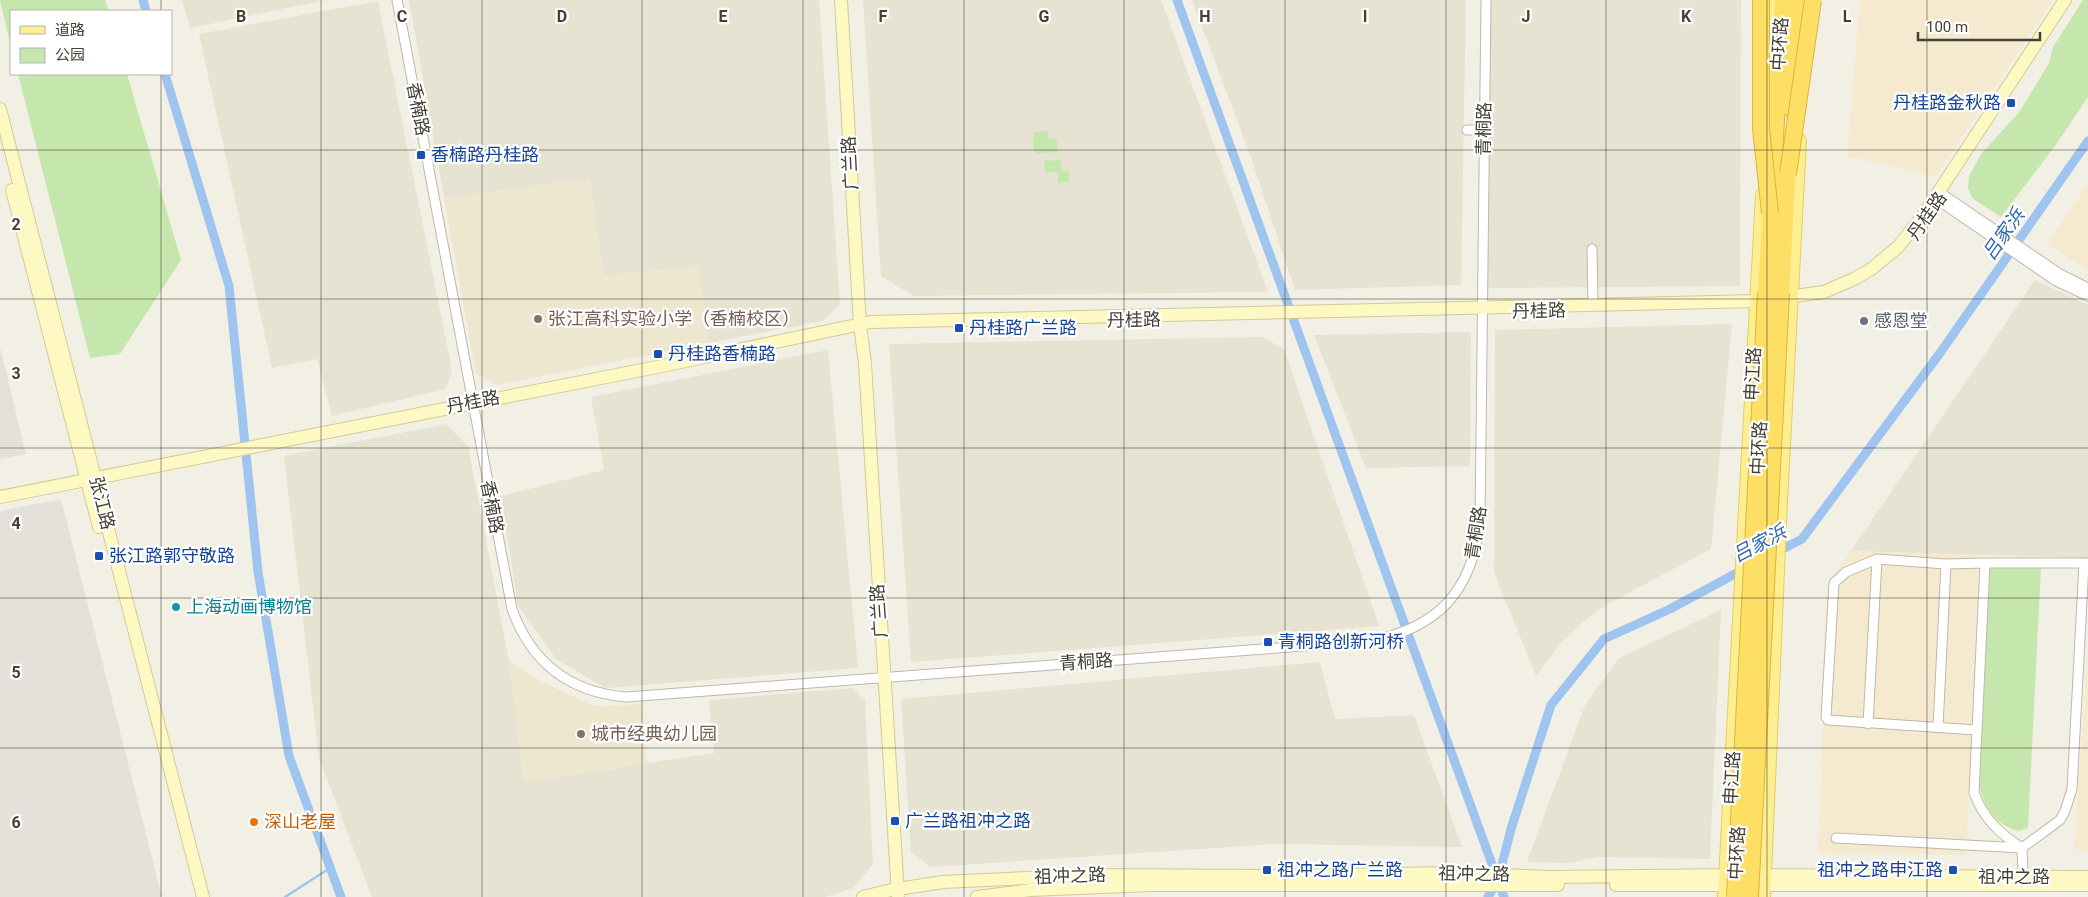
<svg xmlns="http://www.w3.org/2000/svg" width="2088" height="897" font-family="Roboto,'Noto Sans SC',sans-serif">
  <rect width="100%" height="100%" fill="#f2f0e5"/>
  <!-- residential -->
  <path fill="#e6e3d3" d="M182,0H326L190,28Z
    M409,0H819L840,304L823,321L709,343L698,266L603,276L590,178L444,198Z
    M863,0H1161L1268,292L914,296L881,276Z
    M1192,0H1466L1461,285L1295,290L1249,152Z
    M1491,0H1741L1740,286L1483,288Z
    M378,1L452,370L446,389L332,416L317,359L272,368L199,34Z
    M2035,280L2088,305V558L1851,551Z
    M1732,324L1711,549L1606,605L1582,623L1560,644L1536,676L1494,572L1495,330Z
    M1471,332L1470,466L1366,468L1314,335Z
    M1262,337L1284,349L1379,626L911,662L889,344Z
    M828,350L858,668L605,688L556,659L518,606L501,496L604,470L591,397Z
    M446,424L468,446L509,661L524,782L714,753L709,700L853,688L865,700L873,864L853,888L825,897H372L319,758L284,456Z
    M1721,610L1710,859L1600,857L1568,863L1527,862L1585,705L1619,658Z
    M1320,662L1335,719L1414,715L1462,847L1274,844L931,867L911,853L901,699Z"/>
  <!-- commercial -->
  <path fill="#f5eacf" d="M1860,0H2053L1935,177L1847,156Z
    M2088,184V270L2047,244Z
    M1851,551L1979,555L1966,855L1818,853L1828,582Z
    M2088,644V850H2074Z"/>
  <!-- industrial -->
  <path fill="#e4e1da" d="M0,347L26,454L0,459Z
    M61,499L162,897H0V511Z"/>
  <!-- education -->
  <path fill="#ece7ce" d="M590,178L603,276L698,266L709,343L497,385L476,374L444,198Z
    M509,661L541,681L593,706L642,704L647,763L523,782Z"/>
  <!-- green -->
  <path fill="#c5e7ad" d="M0,0H105L109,11H11V48Z
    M2083,0H2088V97L2055,146L2001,217L1972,198L1968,188L1969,176L1981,154L2020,111L2049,63L2053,47Z
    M18,74H127L181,260L120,354L90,358Z
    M1048,131L1049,139L1057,138L1058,152L1036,154L1034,151L1033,132Z
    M1061,160L1062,171H1069V182L1058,183V172L1045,173L1044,161Z
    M2041,566L2028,828L2019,831C1995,825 1986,809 1979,787L1989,567Z"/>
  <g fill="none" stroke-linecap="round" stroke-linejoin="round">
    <!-- stream -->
    <path stroke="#a0c4f0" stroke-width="2.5" d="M285,897L330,868"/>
    <!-- canal -->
    <path stroke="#a0c4f0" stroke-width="9" d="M143,0L146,11
      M1177,0L1504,897
      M165,74L229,286L258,572L289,756L341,897
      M1775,553L1802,539L1940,353L2088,141
      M1488,897L1498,880L1511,829L1551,705L1604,639L1670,609L1746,568"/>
    <defs>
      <path id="street" d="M397,0L512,609C531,662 569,692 626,697L1370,641C1438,628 1471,592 1480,524L1486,0
        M1467,130H1484
        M1939,192L2060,274L2088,288
        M1935,198L2056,281L2088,296
        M1592,249L1593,304
        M1985,563H2088
        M1868,724L1877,559
        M1938,727L1946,564
        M1976,730L1828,720L1826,717L1834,583L1846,572L1877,559L1946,564L1985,563L1974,793C1983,818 2000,834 2022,848
        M1836,838L2022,848L2060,820L2065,811L2072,789L2084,563
        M2022,848L2023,876"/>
      <path id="secondary" d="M841,0L860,325L865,363L898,895
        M0,109L203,897
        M12,190L99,527
        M0,497L662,366L871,322L1757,301L1824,292L1854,279L1870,270L1898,247L1922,217L2065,0
        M1756,875L2088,877
        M1616,885H2088
        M863,897L891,890L943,882L1089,875L1268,876L1453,873L1549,877L1736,875
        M977,897L1031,890L1151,885H1558"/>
      <path id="primary" d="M1768,102L1774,0
        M1725,897L1763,195
        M1763,897L1780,501L1799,141"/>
      <path id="highway" d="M1791,109L1797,0
        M1766,293L1783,0
        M1781,293L1788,161"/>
    </defs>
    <!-- street casing -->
    <use href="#street" stroke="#beb9a7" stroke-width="11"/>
    <!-- secondary casing -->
    <use href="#secondary" stroke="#d3ca94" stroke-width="14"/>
    <!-- primary casing -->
    <use href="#primary" stroke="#e3ce62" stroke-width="16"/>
    <!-- highway casing -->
    <use href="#highway" stroke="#dcb634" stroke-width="18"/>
    <!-- street -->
    <use href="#street" stroke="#fff" stroke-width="9"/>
    <!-- secondary -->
    <use href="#secondary" stroke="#fef8c3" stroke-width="12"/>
    <!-- primary -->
    <use href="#primary" stroke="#feee92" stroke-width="14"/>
    <!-- highway -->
    <use href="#highway" stroke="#fddf65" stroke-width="16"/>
    <defs>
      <path id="highway-bridge" d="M1761,0V128L1770,213
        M1788,174L1813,0
        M1735,897L1766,293
        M1750,897L1781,293"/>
    </defs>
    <!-- highway-bridge casing -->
    <use href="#highway-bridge" stroke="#dcb634" stroke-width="18" stroke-linecap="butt"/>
    <!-- highway-bridge -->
    <use href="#highway-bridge" stroke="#fddf65" stroke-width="16"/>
  </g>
  <!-- grid -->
  <path fill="none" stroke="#454034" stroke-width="1" stroke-opacity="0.55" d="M161,0V11M321,0V897M482,0V897M642,0V897M803,0V897M964,0V897M1124,0V897M1285,0V897M1446,0V897M1606,0V897M1767,0V897M1927,0V897M161,74V897M0,150H2088M0,299H2088M0,448H2088M0,598H2088M0,748H2088"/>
  <!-- markers -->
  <g fill="#1a4fb4" stroke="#fff" stroke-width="2">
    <rect x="2006" y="98" width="10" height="10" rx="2.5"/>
    <rect x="416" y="150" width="10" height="10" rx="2.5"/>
    <rect x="954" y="323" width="10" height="10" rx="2.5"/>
    <rect x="653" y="349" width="10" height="10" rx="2.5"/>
    <rect x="94" y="551" width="10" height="10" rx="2.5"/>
    <rect x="1263" y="637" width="10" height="10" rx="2.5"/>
    <rect x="890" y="816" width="10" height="10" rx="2.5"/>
    <rect x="1262" y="865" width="10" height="10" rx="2.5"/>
    <rect x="1948" y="865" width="10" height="10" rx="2.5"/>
  </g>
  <g fill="#8d6e63" stroke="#fff" stroke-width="2">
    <circle cx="538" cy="319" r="5"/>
    <circle cx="581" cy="734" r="5"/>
  </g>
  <circle fill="#6b7280" stroke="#fff" stroke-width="2" cx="1864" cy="321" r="5"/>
  <circle fill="#0f9aa8" stroke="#fff" stroke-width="2" cx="176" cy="607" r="5"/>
  <circle fill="#e8710a" stroke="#fff" stroke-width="2" cx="254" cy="822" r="5"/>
  <g text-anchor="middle" stroke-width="4.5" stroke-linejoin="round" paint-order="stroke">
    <!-- street labels -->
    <g font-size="18" fill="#454034" stroke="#fff">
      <text transform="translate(1780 44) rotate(-86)" y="6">中环路</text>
      <text transform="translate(418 109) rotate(79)" y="6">香楠路</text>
      <text transform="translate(1484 129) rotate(-89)" y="6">青桐路</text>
      <text transform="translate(850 163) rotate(-93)" y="6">广兰路</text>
      <text transform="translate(1927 216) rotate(-55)" y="6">丹桂路</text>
      <text transform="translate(1539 311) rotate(-1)" y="6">丹桂路</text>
      <text transform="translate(1134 320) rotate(-1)" y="6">丹桂路</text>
      <text transform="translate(1753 374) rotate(-87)" y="6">申江路</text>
      <text transform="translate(473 402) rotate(-11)" y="6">丹桂路</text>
      <text transform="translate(1759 448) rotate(-87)" y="6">中环路</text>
      <text transform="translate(102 503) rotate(76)" y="6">张江路</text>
      <text transform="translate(492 507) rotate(79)" y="6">香楠路</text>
      <text transform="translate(1476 533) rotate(-81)" y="6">青桐路</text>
      <text transform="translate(879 611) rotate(-94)" y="6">广兰路</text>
      <text transform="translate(1086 662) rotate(-4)" y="6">青桐路</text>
      <text transform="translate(1732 778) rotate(-87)" y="6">申江路</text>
      <text transform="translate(1737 853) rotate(-87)" y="6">中环路</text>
      <text transform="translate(1474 874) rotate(1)" y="6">祖冲之路</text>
      <text transform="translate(1070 876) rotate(-2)" y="6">祖冲之路</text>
      <text x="2014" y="883">祖冲之路</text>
    </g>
    <!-- transit labels -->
    <g font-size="18" fill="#164399" stroke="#fff" text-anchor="start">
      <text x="2001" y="109" text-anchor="end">丹桂路金秋路</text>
      <text x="431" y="161">香楠路丹桂路</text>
      <text x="969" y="334">丹桂路广兰路</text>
      <text x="668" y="360">丹桂路香楠路</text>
      <text x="109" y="562">张江路郭守敬路</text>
      <text x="1278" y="648">青桐路创新河桥</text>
      <text x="905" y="827">广兰路祖冲之路</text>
      <text x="1277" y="876">祖冲之路广兰路</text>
      <text x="1943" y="876" text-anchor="end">祖冲之路申江路</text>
    </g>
    <!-- education labels -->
    <g font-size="18" fill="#785e54" stroke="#fff" text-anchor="start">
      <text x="548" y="325">张江高科实验小学（香楠校区）</text>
      <text x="591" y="740">城市经典幼儿园</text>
    </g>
    <!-- worship labels -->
    <g font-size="18" fill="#5b616d" stroke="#fff" text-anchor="start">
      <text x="1874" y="327">感恩堂</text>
    </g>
    <!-- culture labels -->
    <g font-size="18" fill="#0d838f" stroke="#fff" text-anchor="start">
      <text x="186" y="613">上海动画博物馆</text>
    </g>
    <!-- food labels -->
    <g font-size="18" fill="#c56008" stroke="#fff" text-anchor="start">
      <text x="264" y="828">深山老屋</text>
    </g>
    <!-- water labels -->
    <g font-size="19" font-style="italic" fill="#2e67b0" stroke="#fff">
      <text transform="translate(2003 234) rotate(-55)" y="7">吕家浜</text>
      <text transform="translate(1759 543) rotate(-28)" y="7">吕家浜</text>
    </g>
  </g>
  <g font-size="16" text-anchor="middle" font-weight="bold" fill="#454034" stroke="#fff" stroke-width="4.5" stroke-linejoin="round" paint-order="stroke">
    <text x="241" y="22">B</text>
    <text x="402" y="22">C</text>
    <text x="562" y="22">D</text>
    <text x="723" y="22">E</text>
    <text x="883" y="22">F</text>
    <text x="1044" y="22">G</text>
    <text x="1205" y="22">H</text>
    <text x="1365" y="22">I</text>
    <text x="1526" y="22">J</text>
    <text x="1686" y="22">K</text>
    <text x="1847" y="22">L</text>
    <text x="16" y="230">2</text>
    <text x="16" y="379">3</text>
    <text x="16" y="529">4</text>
    <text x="16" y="678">5</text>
    <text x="16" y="828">6</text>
  </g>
  <!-- legend -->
  <rect x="10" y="10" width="162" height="65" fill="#ffffff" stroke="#b5b3ae"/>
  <rect x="20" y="26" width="25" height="8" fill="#feee92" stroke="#b5b3ae"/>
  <text x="55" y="35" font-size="15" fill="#454034">道路</text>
  <rect x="20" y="48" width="25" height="15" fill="#c5e7ad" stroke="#b5b3ae"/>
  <text x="55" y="60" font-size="15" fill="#454034">公园</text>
  <!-- scale -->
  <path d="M1918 32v8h122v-8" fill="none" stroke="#454034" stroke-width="2.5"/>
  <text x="1926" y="32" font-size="15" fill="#454034" stroke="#ffffff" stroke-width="4" paint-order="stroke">100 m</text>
</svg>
